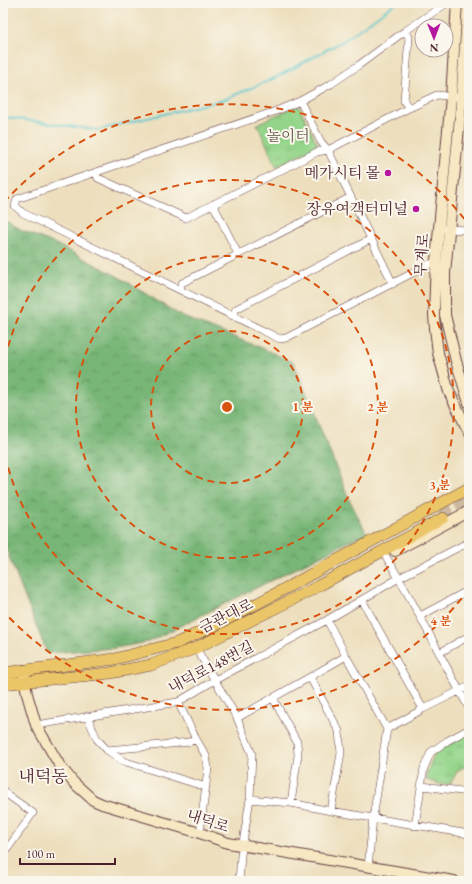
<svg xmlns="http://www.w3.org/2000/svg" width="472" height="884" font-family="'EB Garamond','Noto Serif KR',serif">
  <defs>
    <pattern id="grass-tufts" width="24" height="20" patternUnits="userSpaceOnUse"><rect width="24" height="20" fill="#95d58b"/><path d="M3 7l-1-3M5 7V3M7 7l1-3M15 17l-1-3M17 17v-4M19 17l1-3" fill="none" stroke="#82b678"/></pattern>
    <pattern id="forest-crowns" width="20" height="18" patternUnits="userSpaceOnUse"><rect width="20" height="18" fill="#78b677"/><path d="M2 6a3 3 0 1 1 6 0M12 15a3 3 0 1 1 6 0" fill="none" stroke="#649362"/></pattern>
  </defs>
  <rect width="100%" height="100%" fill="#fbf7ec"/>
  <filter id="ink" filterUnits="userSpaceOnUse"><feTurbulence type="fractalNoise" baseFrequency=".025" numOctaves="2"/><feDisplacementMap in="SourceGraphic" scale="8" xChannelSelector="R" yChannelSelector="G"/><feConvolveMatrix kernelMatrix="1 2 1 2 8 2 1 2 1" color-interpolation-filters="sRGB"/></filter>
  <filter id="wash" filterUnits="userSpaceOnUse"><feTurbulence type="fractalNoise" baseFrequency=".012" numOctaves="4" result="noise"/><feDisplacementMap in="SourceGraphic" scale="16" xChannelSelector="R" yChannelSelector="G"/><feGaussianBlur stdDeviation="0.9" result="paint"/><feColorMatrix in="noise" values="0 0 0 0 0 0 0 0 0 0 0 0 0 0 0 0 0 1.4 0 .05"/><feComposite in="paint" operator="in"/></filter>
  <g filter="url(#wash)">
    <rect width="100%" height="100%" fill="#eddfbd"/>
    <!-- grass -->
    <path fill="url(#grass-tufts)" stroke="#707a5b" d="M298,105L318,145L277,167L257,124Z
      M469,733V765L458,770L450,784H439L427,780L426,775L435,753Z"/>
    <!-- forest -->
    <path fill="url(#forest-crowns)" stroke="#616a51" d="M3,219L20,230L56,244L117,276L183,317L264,349L294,363L349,499L367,534L356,538L148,642L115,648L47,653L3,542Z"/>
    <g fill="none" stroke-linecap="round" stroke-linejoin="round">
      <!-- stream -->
      <path stroke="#57c4cc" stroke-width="2" d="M3,117L97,130L223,100L275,78L343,41L396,3"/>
    </g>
  </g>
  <g filter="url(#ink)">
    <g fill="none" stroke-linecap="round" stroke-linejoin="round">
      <!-- primary-tunnel -->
      <path stroke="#ccb9a0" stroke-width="11" stroke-dasharray="11 5.5" stroke-linecap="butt" d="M440,511L469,495
        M443,518L469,504"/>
      <defs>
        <path id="street" d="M405,31L409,37L404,101L409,108
          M300,101L321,142L328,150L393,284
          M96,173L98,178L186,218L317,152L328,150L409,108L437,95L455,97
          M213,204L238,254
          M445,229L469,230
          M436,261L286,338L280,339L23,213L15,206L17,199L276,111L300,101L331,84L359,65L405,31L447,3
          M180,289L182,283L351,197
          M233,316L236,309L371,239
          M385,555C416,605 440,657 469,708
          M362,600L423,709
          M420,616L469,590
          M327,620L346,656L387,729L373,818L368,867
          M196,648L237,718L252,754L250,799L241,855L239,881
          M439,653L469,636
          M310,677L339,731L341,753L331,811
          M273,698L297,742L298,755L291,803
          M178,702L196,739L206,756L208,768L200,833
          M87,716L97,739L107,750L123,761L206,787
          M237,718L310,677L346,656
          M36,725L178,702L215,680L327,620L399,578L469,542
          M387,729L423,709L469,686
          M107,750L151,746L189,742L196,739
          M422,786L469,792
          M3,790L5,793L33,813L3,855
          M250,799L291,803L331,811L469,834
          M415,826L424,768L431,752L447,741L469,729"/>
        <path id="secondary" d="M457,3L451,97L436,261L434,315L435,328L438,353L449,392L469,432
          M468,3L460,117L445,273V315L456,361L469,403
          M395,551L469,511
          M24,670L25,682L27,694L36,725L60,766L74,783L93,800L102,804L200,833L228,843L454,881"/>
        <path id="primary" d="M3,673L115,659L177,643L222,622L275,594L469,488
          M3,684L110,673L151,665L196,648L311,590L443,518"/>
      </defs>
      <!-- street casing -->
      <use href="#street" stroke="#623c41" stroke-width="8"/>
      <!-- secondary casing -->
      <use href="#secondary" stroke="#623c41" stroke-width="12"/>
      <!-- primary casing -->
      <use href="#primary" stroke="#623c41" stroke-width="12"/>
      <!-- street -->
      <use href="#street" stroke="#fff" stroke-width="7"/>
      <!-- secondary -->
      <use href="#secondary" stroke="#f7e8c3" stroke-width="10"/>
      <!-- primary -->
      <use href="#primary" stroke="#ebc669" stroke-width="11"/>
    </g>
  </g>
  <!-- distance rings -->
  <g fill="none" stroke="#d8530f" stroke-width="2" stroke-dasharray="7 5">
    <circle cx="227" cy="407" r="76"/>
    <circle cx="227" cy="407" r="151"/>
    <path d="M3 370A227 227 0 1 1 3 444"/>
    <path d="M469 589A303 303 0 0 1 4 612M4 202A303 303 0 0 1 469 225"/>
  </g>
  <!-- markers -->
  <g fill="#b5179e" stroke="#fbf7ec" stroke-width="1.5">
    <circle cx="388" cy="173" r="4"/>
    <circle cx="416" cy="209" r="4"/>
  </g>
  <g text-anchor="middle" stroke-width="4" stroke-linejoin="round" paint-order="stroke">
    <!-- park labels -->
    <g font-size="15" fill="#605648" stroke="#fbf7ec">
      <text x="288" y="141">놀이터</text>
    </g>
    <!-- poi labels -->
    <g font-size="15" fill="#4a1f2b" stroke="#fbf7ec" text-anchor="end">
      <text x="380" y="178">메가시티 몰</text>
      <text x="408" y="214">장유여객터미널</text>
    </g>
    <!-- street labels -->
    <g font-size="15" fill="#4a1f2b" stroke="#fbf7ec">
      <text transform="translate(422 255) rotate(-86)" y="5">무계로</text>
      <text transform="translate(226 616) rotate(-27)" y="5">금관대로</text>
      <text transform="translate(211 667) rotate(-28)" y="5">내덕로148번길</text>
      <text transform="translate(208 821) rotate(18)" y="5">내덕로</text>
    </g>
    <!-- quarter labels -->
    <g font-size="17" fill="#4a1f2b" stroke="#fbf7ec">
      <text x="43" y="782">내덕동</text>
    </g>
  </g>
  <circle cx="227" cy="407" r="6" fill="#d8530f" stroke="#fbf7ec" stroke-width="2"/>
  <g font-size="12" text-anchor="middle" font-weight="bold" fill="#d8530f" stroke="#fbf7ec" stroke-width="4" stroke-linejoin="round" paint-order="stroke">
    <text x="303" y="411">1 분</text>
    <text x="378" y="411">2 분</text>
    <text x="440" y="489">3 분</text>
    <text x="441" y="625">4 분</text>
  </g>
  <!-- margin -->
  <rect width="472" height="884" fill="none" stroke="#fbf7ec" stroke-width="16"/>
  <!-- north arrow -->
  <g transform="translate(434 38) rotate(179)"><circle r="19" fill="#fbf7ec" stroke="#b4a19f"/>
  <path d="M0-3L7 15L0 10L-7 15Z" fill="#b5179e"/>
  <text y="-6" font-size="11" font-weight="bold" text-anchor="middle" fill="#4a1f2b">N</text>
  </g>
  <!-- scale -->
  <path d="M20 858v6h95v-6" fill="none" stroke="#4a1f2b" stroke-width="2"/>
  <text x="26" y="858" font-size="12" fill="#4a1f2b" stroke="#fbf7ec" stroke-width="3" paint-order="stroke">100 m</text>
</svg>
